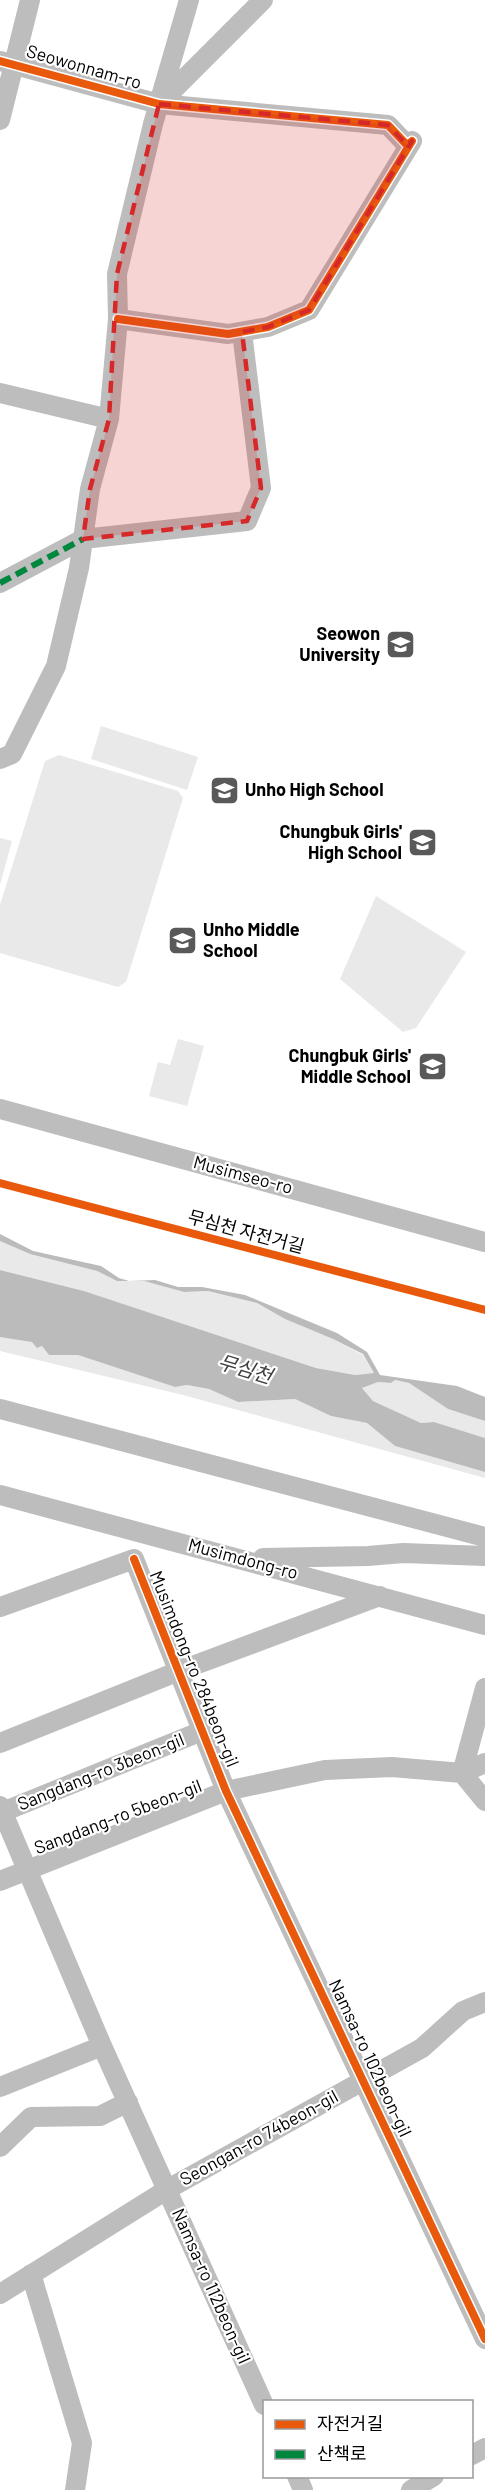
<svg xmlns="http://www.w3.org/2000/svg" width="485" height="2490" font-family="Barlow,'Noto Sans KR',sans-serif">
  <rect width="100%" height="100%" fill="#fff"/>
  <!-- green -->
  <path fill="#e9e9e9" d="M101,726L198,757L187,790L91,759Z
    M59,755L178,791L183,798L126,982L118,987L0,953V905L45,761Z
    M0,838L12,841L0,885Z
    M376,896L466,952L416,1028L403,1032L340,979Z
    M178,1039L204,1046L187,1106L149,1096L158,1062L170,1065Z
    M0,1241L30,1254L97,1271L117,1281H144L184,1292L208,1291L257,1303L285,1319L333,1339L363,1355L374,1373L355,1375L316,1368L84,1291L0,1270Z
    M0,1337C15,1339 42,1338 49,1355H78L175,1387L187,1385L209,1389L238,1402L295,1399L331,1416L367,1423L395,1446L485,1472V1478L183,1395L0,1351Z
    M395,1380L409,1383L448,1409L485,1421V1438L434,1422L421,1423L373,1401L362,1388L378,1382L391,1383Z"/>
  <!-- water -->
  <path fill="#bbb" d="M0,1234L33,1251L101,1266L119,1278L129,1281L155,1280L178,1287H202L245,1295L337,1333L367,1352L380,1375L457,1386L485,1397V1421L448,1409L409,1383L395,1380L391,1383L378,1382L362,1388L373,1401L421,1423L434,1422L485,1438V1472L395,1446L367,1423L331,1416L295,1399L238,1402L209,1389L187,1385L175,1387L78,1355H49L42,1346L37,1348L32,1342L0,1337V1270L84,1291L316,1368L355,1375L374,1373L363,1354L333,1339L285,1319L257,1303L208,1291L184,1292L144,1281H117L97,1271L30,1254L0,1241Z"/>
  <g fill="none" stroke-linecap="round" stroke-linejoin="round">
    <!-- minor -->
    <path stroke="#bdbdbd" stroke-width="20" d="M0,61L159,104L388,125L407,145L412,141L309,310L268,327L228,334L118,319
      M161,102L263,0
      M0,120L30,0
      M0,393L109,419
      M0,583L83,539L247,521L261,488L242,332
      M0,759L12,754L56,666L79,568L90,489L109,419L118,319L117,274L153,124L189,0
      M0,1109L485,1242
      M0,1409L485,1537
      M0,1495L485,1625
      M263,1558L368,1556L403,1553L485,1556
      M134,1559L226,1791L485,2339
      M0,1607L134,1559
      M0,1743L179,1671L380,1596
      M462,1773L485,1688
      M462,1773L485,1801
      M0,1806L102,2046L264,2405
      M0,1813L202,1731
      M0,1881L226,1791L325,1770L392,1767L462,1773L485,1763
      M0,2087L102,2046
      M0,2147L31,2117L100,2116L128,2102
      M31,2274L82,2443L75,2490
      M0,2294L168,2189L422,2048L463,2011L485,2002
      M472,2455L485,2448
      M297,2476L303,2490
      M411,2490L434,2476"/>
    <!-- quiet -->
    <path stroke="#00873e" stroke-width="6" stroke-dasharray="12 6" stroke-linecap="butt" d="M0,583L83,539"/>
    <defs>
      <path id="cycleway" d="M0,61L159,104L388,125L407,145L412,141L309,310L268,327L228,334L118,319
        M0,1183L485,1310
        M134,1559L226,1791L485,2339"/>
    </defs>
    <!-- cycleway casing -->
    <use href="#cycleway" stroke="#fff" stroke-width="11"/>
    <!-- cycleway -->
    <use href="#cycleway" stroke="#e8590c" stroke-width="8"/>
  </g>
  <!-- marked area -->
  <path fill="#d62828" fill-opacity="0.2" stroke="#d62828" stroke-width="4.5" stroke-dasharray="12 8" stroke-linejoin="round" d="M159,104L388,125L407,145L412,141L309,310L268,327L242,332L261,488L247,521L83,539L90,489L109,419L117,274Z"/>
  <!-- icons -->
  <defs>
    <symbol id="university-square" viewBox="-11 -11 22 22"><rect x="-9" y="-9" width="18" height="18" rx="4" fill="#595959" stroke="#fff"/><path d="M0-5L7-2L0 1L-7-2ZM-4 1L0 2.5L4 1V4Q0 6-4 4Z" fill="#fff"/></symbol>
    <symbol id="school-square" viewBox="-11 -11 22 22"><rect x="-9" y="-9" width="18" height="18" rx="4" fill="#595959" stroke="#fff"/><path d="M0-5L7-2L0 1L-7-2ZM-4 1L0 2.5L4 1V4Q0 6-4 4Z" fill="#fff"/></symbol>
  </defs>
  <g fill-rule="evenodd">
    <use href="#university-square" x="384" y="628" width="33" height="33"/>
    <use href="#school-square" x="208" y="774" width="33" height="33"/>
    <use href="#school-square" x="406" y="826" width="33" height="33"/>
    <use href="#school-square" x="166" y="924" width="33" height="33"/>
    <use href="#school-square" x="416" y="1050" width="33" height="33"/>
  </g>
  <g text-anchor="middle" stroke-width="4.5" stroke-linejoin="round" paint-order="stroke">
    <!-- street labels -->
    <g font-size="18" fill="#000" stroke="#fff">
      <text transform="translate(84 67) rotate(16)" y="6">Seowonnam-ro</text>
      <text transform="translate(243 1175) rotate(15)" y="6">Musimseo-ro</text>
      <text transform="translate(246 1232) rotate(15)" y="6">무심천 자전거길</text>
      <text transform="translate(243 1559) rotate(15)" y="6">Musimdong-ro</text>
      <text transform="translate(194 1669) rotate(68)" y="6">Musimdong-ro 284beon-gil</text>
      <text transform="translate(101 1772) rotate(-22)" y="6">Sangdang-ro 3beon-gil</text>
      <text transform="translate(118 1817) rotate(-21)" y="6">Sangdang-ro 5beon-gil</text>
      <text transform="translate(370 2058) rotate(65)" y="6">Namsa-ro 102beon-gil</text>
      <text transform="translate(259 2138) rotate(-29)" y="6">Seongan-ro 74beon-gil</text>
      <text transform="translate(211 2286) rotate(66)" y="6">Namsa-ro 112beon-gil</text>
    </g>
    <!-- poi labels -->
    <g font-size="18" font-weight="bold" fill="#000" stroke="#fff" text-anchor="end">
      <text x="380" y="640">Seowon<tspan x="380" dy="21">University</tspan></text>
      <text x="245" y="796" text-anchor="start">Unho High School</text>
      <text x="402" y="838">Chungbuk Girls'<tspan x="402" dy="21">High School</tspan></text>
      <text x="203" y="936" text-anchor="start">Unho Middle<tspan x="203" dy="21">School</tspan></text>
      <text x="411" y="1062">Chungbuk Girls'<tspan x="411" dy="21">Middle School</tspan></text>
    </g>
    <!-- water labels -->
    <g font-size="20" font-style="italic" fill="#3f3f3f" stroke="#fff">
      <text transform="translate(245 1369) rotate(17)" y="7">무심천</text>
    </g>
  </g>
  <!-- legend -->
  <rect x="263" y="2400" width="210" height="78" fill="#ffffff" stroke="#999999" stroke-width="1.5"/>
  <rect x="275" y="2420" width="30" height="9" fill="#e8590c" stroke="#999999" stroke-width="1.5"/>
  <text x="317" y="2430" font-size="18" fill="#000000">자전거길</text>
  <rect x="275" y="2450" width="30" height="9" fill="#00873e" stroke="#999999" stroke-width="1.5"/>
  <text x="317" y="2460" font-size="18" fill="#000000">산책로</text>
</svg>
